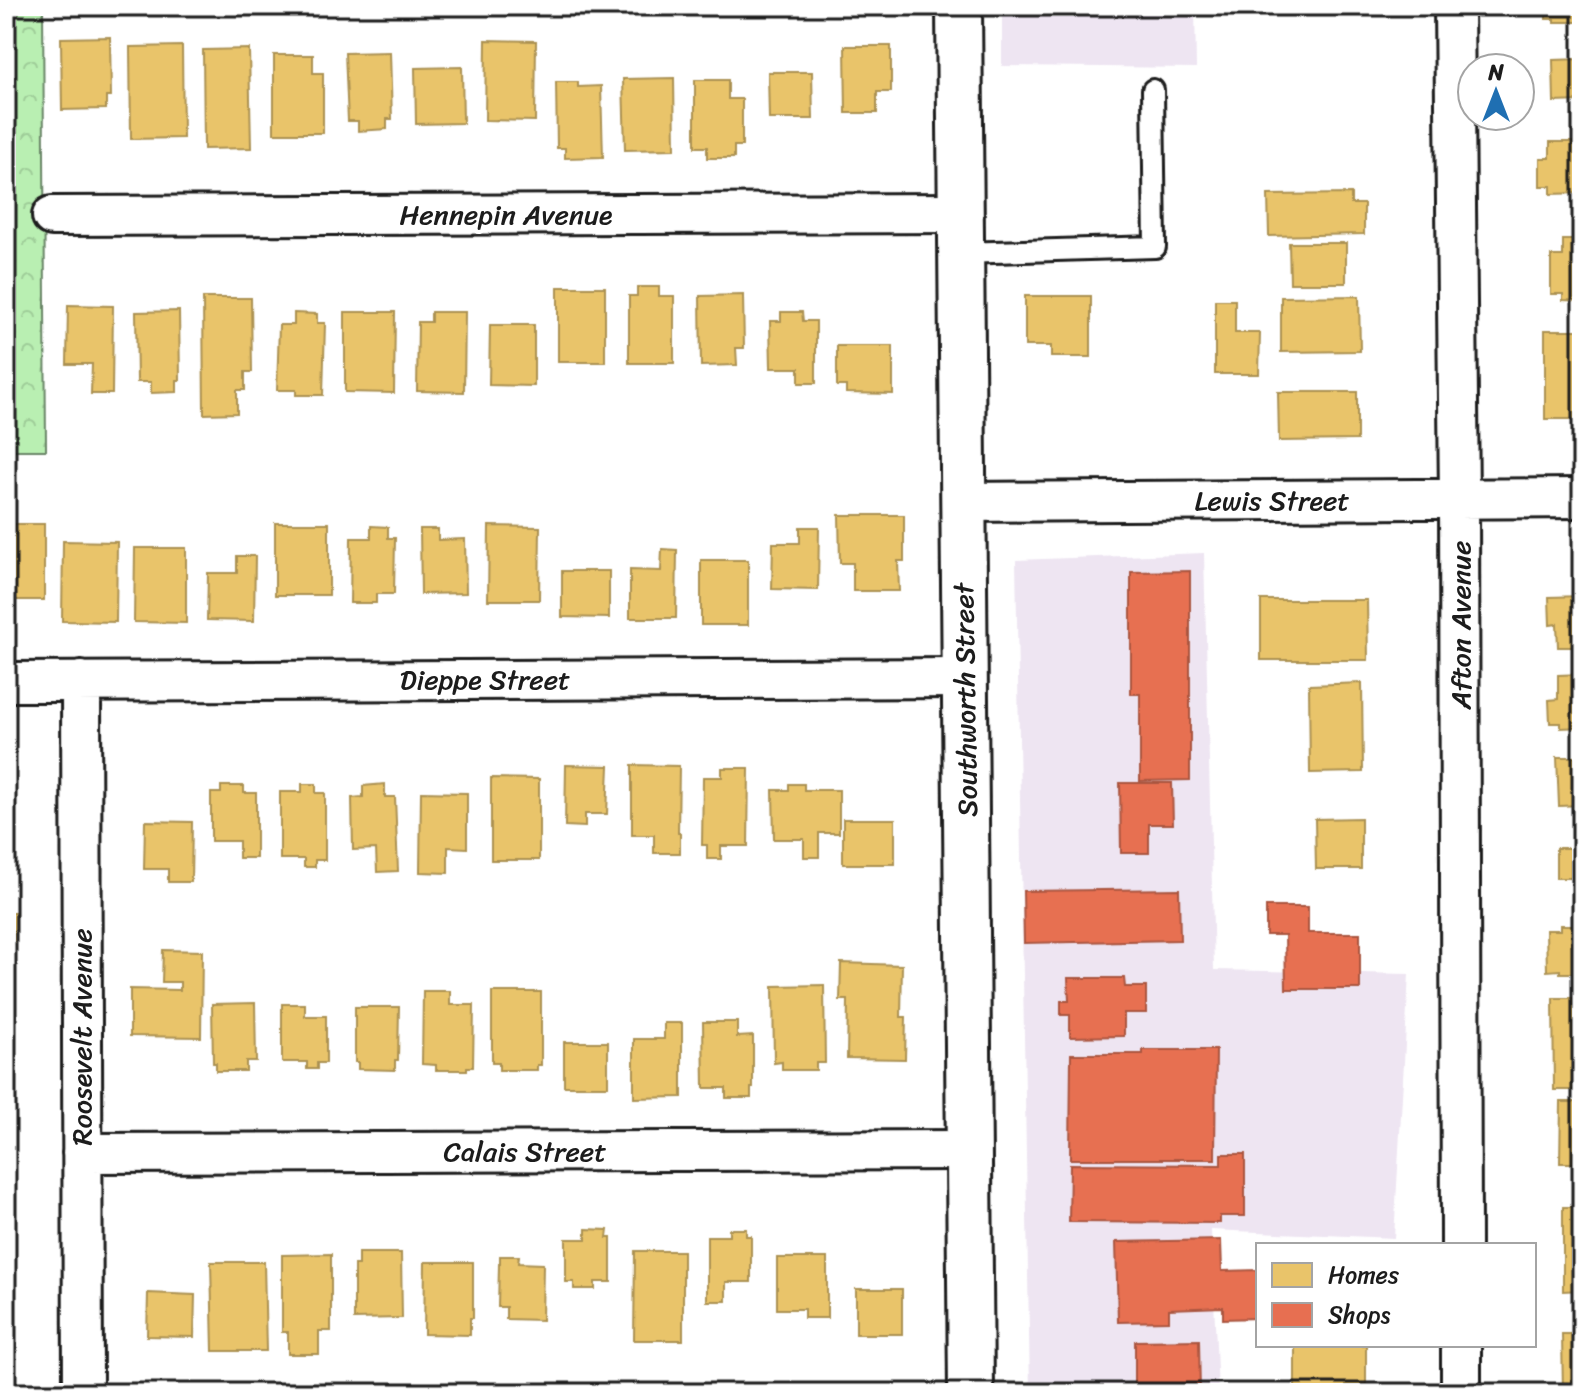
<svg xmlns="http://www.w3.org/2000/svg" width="1588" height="1399" font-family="Sriracha,sans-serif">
  <defs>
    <pattern id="park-crowns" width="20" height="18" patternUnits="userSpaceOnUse" patternTransform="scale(2)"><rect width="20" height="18" fill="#b9efb2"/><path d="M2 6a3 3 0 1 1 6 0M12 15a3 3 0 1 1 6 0" fill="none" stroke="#9ecc98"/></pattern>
  </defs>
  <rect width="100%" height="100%" fill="#fff"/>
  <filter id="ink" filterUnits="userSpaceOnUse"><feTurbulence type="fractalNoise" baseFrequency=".0125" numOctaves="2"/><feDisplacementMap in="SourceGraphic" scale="16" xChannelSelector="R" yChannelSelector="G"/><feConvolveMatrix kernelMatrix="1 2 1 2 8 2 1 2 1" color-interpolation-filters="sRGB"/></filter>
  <g filter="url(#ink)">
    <!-- built -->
    <path fill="#eee5f2" d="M1002,6H1195L1196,68L1002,66Z
      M1204,553L1214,970L1409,974L1394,1238L1211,1230L1218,1393H1030L1016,560Z"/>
    <!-- park -->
    <path fill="url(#park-crowns)" stroke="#6a8667" stroke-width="2" d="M6,6H43L46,450H6Z"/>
    <!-- homes -->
    <path fill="#e9c46a" stroke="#ac9253" stroke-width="2" d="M1546,6H1582V22H1555V19H1546Z
      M110,37L111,97H106V109L62,110L61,38Z
      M486,40L536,41L535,121L485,120Z
      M182,46L183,138L131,139L130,47Z
      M845,46H891V92H877V113H846Z
      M249,49L251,148L204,149L203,50Z
      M390,52L392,119H387V129L358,131V121H348L345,53Z
      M274,55H313V73H323V133H274Z
      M1582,59V101L1554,102L1553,60Z
      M462,67L463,123L416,124L415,68Z
      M768,72H812L813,119H769Z
      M674,78L675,149L625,150L623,79Z
      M695,80H728V99H742V146H734V158H707V147H695Z
      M556,82H578V87L601,86L603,157L565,158V148H557Z
      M1550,142H1582V193L1551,194V186H1540V158H1550Z
      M1351,194V204H1364V234L1269,236L1268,195Z
      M1563,240H1582V301L1563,300V294H1551V256H1563Z
      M1289,243H1346V283H1290Z
      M558,287H605V362H558Z
      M637,287H659V296H674V363H629V296H637Z
      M743,295L744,348H736L737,365L701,366L700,296Z
      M1025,296H1091V357H1051V346H1025Z
      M1359,296L1360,351L1281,352V297Z
      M203,298H251L252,372H245V390H237V413L204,414Z
      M1215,300H1235V333H1260L1259,374H1215Z
      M68,305L113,306L112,394H91L92,364H67Z
      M179,311L180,380H177V392L151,393V382H137L136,312Z
      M345,312H395L394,393L345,392Z
      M431,312H465L464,392L417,391L418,322H431Z
      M781,312H802L803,321H816V383H799V368H771L770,321H781Z
      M294,313L317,314V323H325L323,395H296V390H277L279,325H294Z
      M490,325H534V386L489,385Z
      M1545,330H1582V419H1545Z
      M837,346H893V394L846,393V386H837Z
      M1278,392H1357V440L1279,441Z
      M839,515H904V561H898L899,591H853V563H840Z
      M275,523H329V595H275Z
      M6,524H44V600H6Z
      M371,526L388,527V538H395L394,594H376V603H350L351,538H371Z
      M489,526L540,527L539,600H488Z
      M800,527H819L818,590L772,589L773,543H800Z
      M420,529H438V540L465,539L466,593L421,594Z
      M63,541L117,542L116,622L62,621Z
      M135,548H186V623L134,622Z
      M662,549L677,550L676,618H630V570L661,571Z
      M237,556H255L254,621L207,620L208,573H237Z
      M701,560H748V625H701Z
      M562,571H609V618L562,617Z
      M1582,596V647H1558L1557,624L1550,625L1549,597Z
      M1261,600H1367L1368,660H1261Z
      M1582,674V727L1561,728V723H1550L1549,700L1558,699V675Z
      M1362,683L1363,772L1310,773L1309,685Z
      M1557,757H1582V805L1559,806Z
      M566,765L609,766L607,814H585V827L565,826Z
      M632,765L679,766L678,833H680V853H654V835H632Z
      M722,768H749L748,846H721V859H707V845H702L703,777H722Z
      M491,778L539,779V860H491Z
      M302,784H316V793H325V860H315V867H304V859H280V792H302Z
      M385,784V797H395L398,871L377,872L376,849L353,850L352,798L363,797V786Z
      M789,784H804V790H839V833H819V857H804V839H774L773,790H789Z
      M221,786H244V793H256V858H239V841H211V793H221Z
      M421,792L467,793V848L448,847V873L420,872Z
      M1361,818V869H1316L1315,819Z
      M843,819H895V864H843Z
      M145,821L192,822L191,882H168V869H144Z
      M1571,837H1582V878H1556V848H1571Z
      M6,913H15L14,947H6Z
      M1560,925H1582V973H1560V970L1547,971L1546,930H1560Z
      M163,950L202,951L201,1037L130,1036V989L180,990V982H162Z
      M841,963L902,965L901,1017H906L905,1059L847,1058L848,1000H840Z
      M824,985L825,1063H816V1070H782V1062L774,1063L773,986Z
      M423,991H450V1005H474L473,1067H467V1070H436V1065L422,1064Z
      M492,992H541V1065H537V1070H499V1063H492Z
      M1553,998H1582V1090H1554Z
      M255,1003L256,1061H246V1071H216V1063H213L212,1004Z
      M282,1004H305V1016H326V1063H317V1069H307V1062H282Z
      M355,1007H399L398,1060H395V1070L358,1069V1062H355Z
      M703,1022H737V1037L753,1036V1088H751V1098H726V1088H704Z
      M664,1023H682V1097L634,1098V1039H664Z
      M564,1042H608V1086H564Z
      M1561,1102H1582V1163H1560Z
      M1563,1207H1582V1290L1563,1291Z
      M586,1229L608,1230L607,1238H611V1282H595V1289H574V1282H566V1239H586Z
      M729,1229H746V1236H751V1282H726V1301H707V1236H729Z
      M635,1251H683V1340H634Z
      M358,1253H401L402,1318L354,1319V1265H358Z
      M331,1254V1331H319V1354H288V1332H282V1255Z
      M500,1256H519L518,1263L543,1264L542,1320L506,1319V1307H498L499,1264H500Z
      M777,1258H827V1318H804V1309H777Z
      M211,1262H264L266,1351H213Z
      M425,1262H473V1318H470V1335L424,1334Z
      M856,1289H902V1334H856Z
      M148,1293L195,1295L194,1337L147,1336Z
      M6,1311H9L10,1358H6Z
      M1562,1334H1582V1393H1563Z
      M1295,1345H1366V1393H1295Z"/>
    <!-- shops -->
    <path fill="#e76f51" stroke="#aa5641" stroke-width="2" d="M1190,571V780L1140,781V694H1131V572Z
      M1120,783H1172L1173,824H1149V853H1121Z
      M1179,889L1180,940L1024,943L1023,891Z
      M1266,907H1308V933H1360V989H1286L1285,935H1266Z
      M1068,978H1124L1125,987H1146V1013H1124V1036L1070,1037V1015H1061V1001H1069Z
      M1143,1050H1216L1215,1159H1070L1071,1054H1143Z
      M1221,1154H1245V1216H1220V1223L1069,1222L1070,1164L1221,1165Z
      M1221,1240L1222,1271L1258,1270V1318L1223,1319V1307L1169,1309V1321L1118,1322L1116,1242Z
      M1199,1340L1200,1393H1135V1341Z"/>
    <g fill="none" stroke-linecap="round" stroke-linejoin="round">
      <defs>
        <path id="service" d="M961,253L1155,247L1153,90"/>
        <path id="minor" d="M1454,6L1459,499L1461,1245
          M52,216L961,213
          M963,502L1582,498
          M81,681L83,1393
          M6,682L964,678
          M82,1153L969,1150
          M1461,1345V1393"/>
        <path id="secondary" d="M959,6L971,1393"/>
      </defs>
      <!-- service casing -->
      <use href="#service" stroke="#1c1c1c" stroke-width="26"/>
      <!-- minor casing -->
      <use href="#minor" stroke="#1c1c1c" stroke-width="44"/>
      <!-- secondary casing -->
      <use href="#secondary" stroke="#1c1c1c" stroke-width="50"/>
      <!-- service -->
      <use href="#service" stroke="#fff" stroke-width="20"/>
      <!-- minor -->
      <use href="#minor" stroke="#fff" stroke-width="38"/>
      <!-- secondary -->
      <use href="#secondary" stroke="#fff" stroke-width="44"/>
    </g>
  </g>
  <g text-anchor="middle" stroke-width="8" stroke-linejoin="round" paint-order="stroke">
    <!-- street labels -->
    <g font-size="28" fill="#1c1c1c" stroke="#fff">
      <text x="506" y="224">Hennepin Avenue</text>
      <text x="1272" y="510">Lewis Street</text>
      <text transform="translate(1460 625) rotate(-90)" y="10">Afton Avenue</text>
      <text x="485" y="689">Dieppe Street</text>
      <text transform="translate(965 700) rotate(-91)" y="10">Southworth Street</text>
      <text transform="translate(81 1037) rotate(-90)" y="10">Roosevelt Avenue</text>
      <text x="525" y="1161">Calais Street</text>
    </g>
  </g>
  <!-- margin -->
  <rect width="1588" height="1399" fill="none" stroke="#fff" stroke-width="32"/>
  <rect x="16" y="16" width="1556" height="1367" fill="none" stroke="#1c1c1c" stroke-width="3" filter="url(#ink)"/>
  <!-- legend -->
  <rect x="1256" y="1243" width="280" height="104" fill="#ffffff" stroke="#a4a4a4" stroke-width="2"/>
  <rect x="1272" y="1263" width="40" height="24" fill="#e9c46a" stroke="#a4a4a4" stroke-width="2"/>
  <text x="1328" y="1283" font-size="24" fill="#1c1c1c">Homes</text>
  <rect x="1272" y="1303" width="40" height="24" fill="#e76f51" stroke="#a4a4a4" stroke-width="2"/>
  <text x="1328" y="1323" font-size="24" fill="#1c1c1c">Shops</text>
  <!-- north arrow -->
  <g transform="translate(1496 92)"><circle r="38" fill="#ffffff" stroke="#a4a4a4" stroke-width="2"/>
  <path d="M0-6L14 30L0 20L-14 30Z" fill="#1f6fb2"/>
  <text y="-12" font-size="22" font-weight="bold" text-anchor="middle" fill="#1c1c1c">N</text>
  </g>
</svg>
